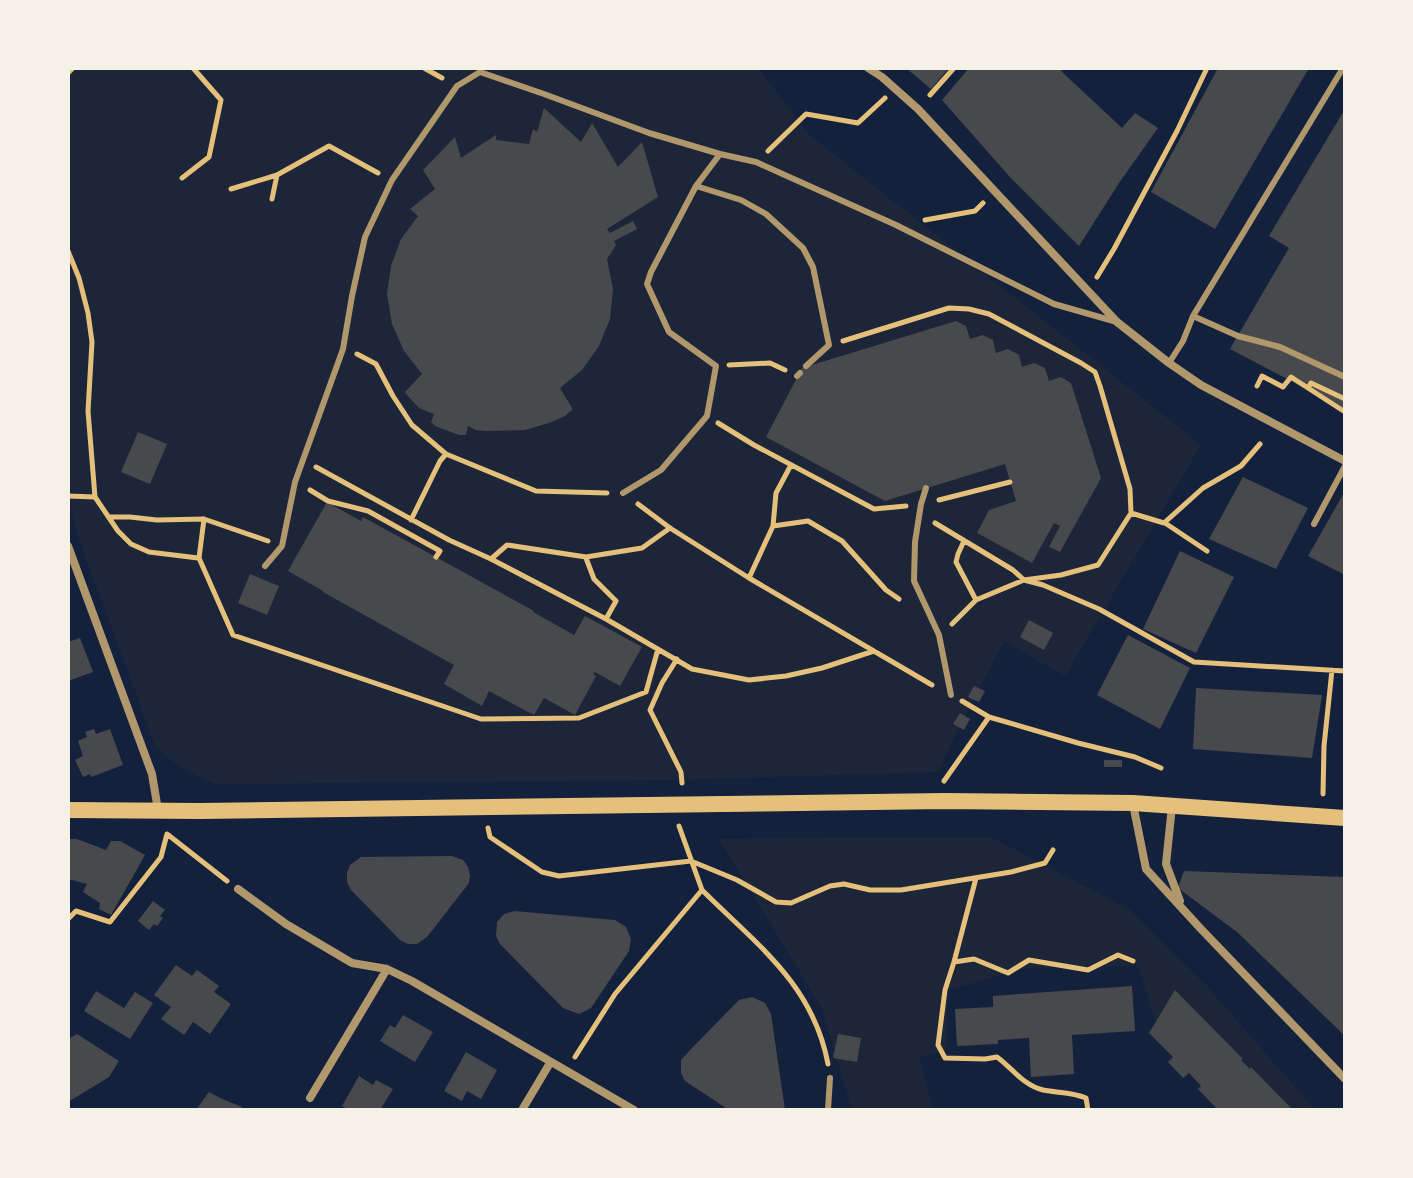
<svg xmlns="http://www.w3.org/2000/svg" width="1413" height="1178" font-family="'PT Serif',serif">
  <rect width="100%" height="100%" fill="#14213d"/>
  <!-- green -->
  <path fill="#1d2539" d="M68,68H758L810,135L1201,445L1065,676L1004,641L955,736L938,772L674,780L215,784C189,772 176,767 155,745L77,534L68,496Z
    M849,837H991L1130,910L1208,987L1315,1110H1253L1162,1040L1138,966L1028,968L948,990L946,1050L919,1058L933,1110H852L821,1007L719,839Z"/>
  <!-- building -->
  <path fill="#48494c" d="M906,68H949L931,89Z
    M969,68H1065L1061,71L1122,128L1135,113L1158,128L1119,183L1079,246L1009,176L942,100Z
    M1218,68H1309L1215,229L1151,192Z
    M544,108L581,142L592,123L618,167L642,142L658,197L607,229L610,233L633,221L637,229L614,241L616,245L607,259L613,289L610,319L599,346L582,370L560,388L572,408V410L565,416L552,422L525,430L485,431L476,430L468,426L466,435H459L435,426L431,422L434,414L419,408L406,394L405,392L422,374L404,351L392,324L387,294L391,266L401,239L418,216L410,209L435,189L423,170L455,137L461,158L496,135V140L529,144L533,129L537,132Z
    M1345,109V411L1318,395L1230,349L1289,248L1269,236Z
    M956,321L966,326L970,339L983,335L993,340L996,353L1008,349L1019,355L1022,367L1034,363L1045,368L1049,381L1061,377L1071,383L1101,478L1060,552L1049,547L1060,526L1054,523L1032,563L977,533L989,510L1016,501L1005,464L885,501L766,437L802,368Z
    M138,432L167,444L150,484L121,472Z
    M1243,477L1308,508L1276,569L1209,539Z
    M1345,491V575L1308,556Z
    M327,502L361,521L363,517L534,611L533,612L574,635L585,616L642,647L620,686L595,672L593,674L596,676L575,715L544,698L534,715L489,691L482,706L444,684L454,665L323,592V591L288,571Z
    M1180,551L1234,577L1196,653L1143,629Z
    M250,574L279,586L267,615L238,603Z
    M1029,620L1053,633L1044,650L1020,637Z
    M1128,635L1190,668L1160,729L1097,695Z
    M80,638L93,672L68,681V642Z
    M974,686L985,691L979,702L968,697Z
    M1196,688L1322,695L1312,758L1193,749Z
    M960,713L970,719L964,730L953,724Z
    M94,729L96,734L110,729L123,765L91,777L90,774L83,777L75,760L83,756L78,741L87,737L85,732Z
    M1104,760H1122V767H1104Z
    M68,839H77L106,850L111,841H120L145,855L111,915L99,909L100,903L83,892L87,884L68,879Z
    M452,856L463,860L468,867L470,875L469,883L427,937L417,944H408L400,940L351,890L347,882V873L350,865L361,857Z
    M1184,871L1345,877V1036L1237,932L1178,888Z
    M153,901L165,910L160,916L163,918L157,926L154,924L149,930L138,921Z
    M514,911L615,920L626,927L631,939L629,951L591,1008L579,1014L563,1008L500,944L496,936L497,922L504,914Z
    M176,965L192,976L197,970L219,986L214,992L231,1004L210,1034L193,1022L184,1035L161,1019L171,1007L154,995Z
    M1132,986L1135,1031L1072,1035L1074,1074L1031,1077L1029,1038L998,1040V1044L957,1046L955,1009L993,1007V996Z
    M1175,990L1243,1059L1241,1060L1250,1069L1251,1067L1293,1110H1225L1223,1109L1218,1110L1198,1089L1201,1086L1189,1073L1183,1078L1168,1062L1173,1057L1149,1033Z
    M96,991L124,1008L135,992L153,1003L130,1039L84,1011Z
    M752,997L765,1003L771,1014L785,1110H729L685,1081L681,1073V1060L692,1048L739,1000Z
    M403,1015L433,1032L415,1062L380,1041L390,1025L395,1028Z
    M77,1034L119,1061L109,1077L68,1102V1039Z
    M838,1034L861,1038L857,1062L833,1058Z
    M466,1052L497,1070L481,1099L467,1091L462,1101L444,1091Z
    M359,1076L373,1085L376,1080L393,1089L380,1110H349L342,1106Z
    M209,1092L220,1098L242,1107L240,1110H196Z"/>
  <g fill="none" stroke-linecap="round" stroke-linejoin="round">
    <!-- path -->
    <path stroke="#e5c07b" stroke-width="5" d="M424,68L442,78
      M68,73L73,68
      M930,95L954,68
      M768,151L806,114L858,123L885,98
      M182,178L209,157L221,100L193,68
      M231,189L277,175L329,146L378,173
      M272,199L277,175
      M925,220L975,211L983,203
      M68,251L79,278L88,313L92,342L88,411L95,497L118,531L131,544L149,552L198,558
      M1097,277L1114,249L1177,131L1207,68
      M843,341L949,308L969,309L989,314L1081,363L1095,372L1100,386L1130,489L1131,513
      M357,354L376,364L393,396L412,425L446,454L536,491L607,493
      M729,365L770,363L785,370
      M1257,386L1262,376L1283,387L1291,377L1308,388
      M1345,399L1311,383L1308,388L1345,412
      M718,423L754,445L874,509L906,506
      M316,467L449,540L491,559L606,619L692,669L749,680L786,676L822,668L874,651
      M310,490L328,501L368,511L440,551L436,557
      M68,496L95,497
      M939,500L1010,482
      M638,504L670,528L749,578L932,685
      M109,517H130L157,520L204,519
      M411,520L440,461L446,454
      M935,523L1013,570L1024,580L1043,585L1099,609L1194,662L1345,671
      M1165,523L1207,551
      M773,526L808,521L842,541L886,590L899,599
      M268,541L204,519L199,558L233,635L481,719L579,718L646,692L658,649
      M964,541L958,554L956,562L976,600
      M586,558L594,579L616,601L606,619
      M491,559L507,545L586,557L642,548L670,528
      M749,578L773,526L776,493L791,465
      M952,624L976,600L1024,580L1061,575L1098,565L1131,513L1164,523L1203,488L1241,466L1260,444
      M677,659L662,683L650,710L681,772L682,783
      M962,701L989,717L1078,743L1135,757L1161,768
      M944,781L989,717
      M1323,794L1324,746L1332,670
      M488,828L490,837L542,872L559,876L691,861L737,880L776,902L791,903L830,886L844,884L870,890H901L1011,872L1045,863L1053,850
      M702,890C756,944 813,984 828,1064
      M68,919L76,911L110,922L161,857L167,834L227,881
      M954,962L976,878
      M575,1057L615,994L702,890L679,826
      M1088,1110L1086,1098C1072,1092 1058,1093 1043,1090C1023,1085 1012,1068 997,1057L985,1059L945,1058L938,1045L945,990L954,962L974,959L1008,973L1029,960L1088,970L1118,955L1133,961"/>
    <!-- service -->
    <path stroke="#b1986c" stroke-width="6" d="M720,154L696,186L741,200L766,214L803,248L813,267L829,345L806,366
      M1193,316L1238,336L1280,347L1345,377
      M1169,363L1183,341L1193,316L1343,68
      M797,376L800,373
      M926,488L921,504L915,542L914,581L939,635L951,695
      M623,493L661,470L707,416L716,366L669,332L647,284L651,272L696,186
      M1314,524L1345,466
      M265,566L282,546L295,482L343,349L352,296L365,237L392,180L457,86L480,72L544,94L649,133L720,154L756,162L896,225L1054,304L1117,322
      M828,1110L830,1078"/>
    <!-- minor -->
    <path stroke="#b1986c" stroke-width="8" d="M868,68L882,77L918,109L1117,322L1169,363L1201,385L1345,461
      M68,546L152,774L158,810
      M1133,804L1146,869L1201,929L1345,1079
      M1172,806L1166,864L1180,901
      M238,889L286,924L352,963L387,969L412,981L634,1110
      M310,1098L387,969
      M522,1110L550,1063"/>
    <!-- secondary -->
    <path stroke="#e5c07b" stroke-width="16" d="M68,810L200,811L945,801L1133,803L1345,818"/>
  </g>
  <!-- border -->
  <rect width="1413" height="1178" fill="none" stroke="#f6f1e7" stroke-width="140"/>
</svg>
